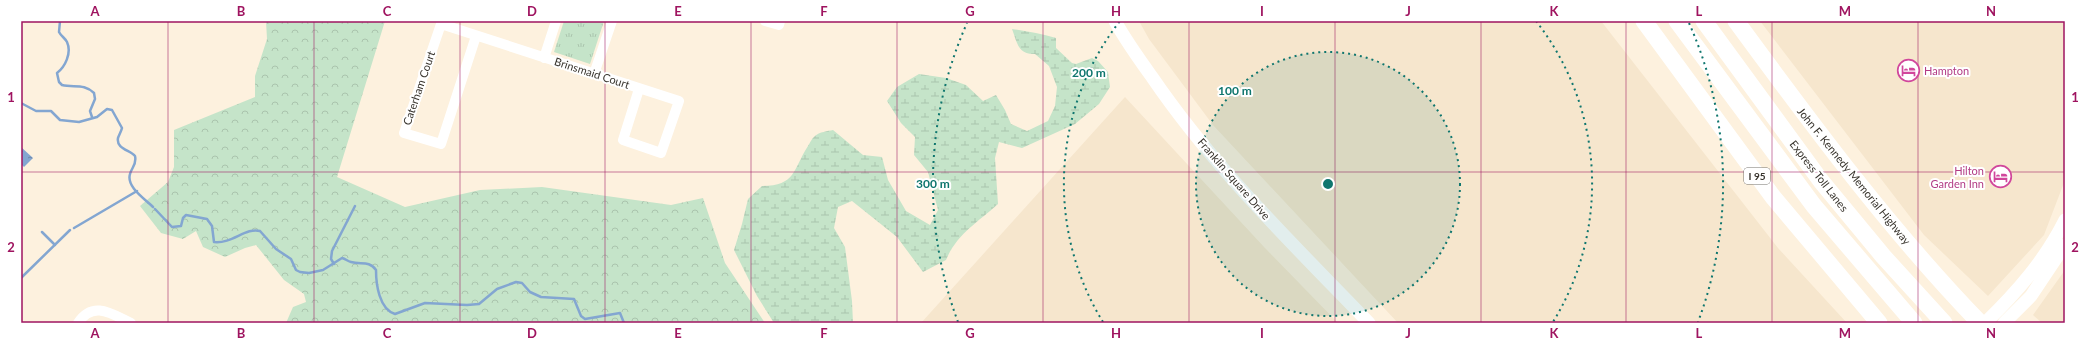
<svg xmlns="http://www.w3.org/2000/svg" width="2086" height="344" font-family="Lato,sans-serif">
  <defs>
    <pattern id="grass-tufts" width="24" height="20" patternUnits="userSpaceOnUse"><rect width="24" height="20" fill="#c5e4c9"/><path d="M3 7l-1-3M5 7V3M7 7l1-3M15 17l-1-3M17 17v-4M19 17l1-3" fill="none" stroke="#aac4ad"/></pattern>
    <pattern id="forest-crowns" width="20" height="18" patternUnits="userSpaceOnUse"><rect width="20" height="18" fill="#c5e4c9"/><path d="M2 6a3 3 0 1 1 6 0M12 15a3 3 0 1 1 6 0" fill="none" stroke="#aac4ad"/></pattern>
    <pattern id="wetland-marsh" width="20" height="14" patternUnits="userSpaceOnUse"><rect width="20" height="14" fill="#c5e4c9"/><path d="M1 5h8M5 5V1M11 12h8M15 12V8" fill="none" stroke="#aac4ad"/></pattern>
    <pattern id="water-ripples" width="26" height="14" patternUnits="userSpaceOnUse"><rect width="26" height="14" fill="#83a6d1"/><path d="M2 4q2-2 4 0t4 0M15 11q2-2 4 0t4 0" fill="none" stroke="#6c88aa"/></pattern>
  </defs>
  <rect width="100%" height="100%" fill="#fdf1de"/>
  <!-- built -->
  <path fill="#f6e6cd" d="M1139,21H1601L1778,248L1847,323H1398L1213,125L1149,39Z
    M1760,21H2063L2065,28V180L2044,235L1988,296L1924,235Z
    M1125,97L1264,247L1338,323H921Z
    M2065,270V323H2042L2033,315Z"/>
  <!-- grass -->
  <path fill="url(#grass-tufts)" d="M564,21H604L590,64L554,52Z"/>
  <!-- forest -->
  <path fill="url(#forest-crowns)" d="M266,21H385L337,177L405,207L480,190L542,187L671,205L703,198L725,263L765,323H286L293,307L306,302L304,294L284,280L256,245L245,248L225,257L203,247L196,231L183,239L161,233L140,206L168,182L174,167V130L255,97V76L267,39Z"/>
  <!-- wetland -->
  <path fill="url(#wetland-marsh)" d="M1012,29C1027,31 1041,34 1056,38V48L1072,63L1076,64L1092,58L1098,61L1108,72L1110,87L1099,104L1075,124L1022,148L999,142L995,158L998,204C977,223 957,234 946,260L923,272L897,237L852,201L838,207L834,228L845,247L852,301L853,323H774L757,296L734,250L742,224L748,199L762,186C796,186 793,169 808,146C810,143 812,138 815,136C819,132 828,131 833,130L863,155L882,157L888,180L906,211L930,225L938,210L928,172L914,155L915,137L901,123L887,101L897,87L919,74L946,78L966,85L983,101L996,95L1005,110L1011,124L1027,131L1048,121L1055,106L1057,87L1049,66L1035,54C1018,55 1017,42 1012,29Z"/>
  <!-- water -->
  <path fill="url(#water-ripples)" d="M21,147L33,158L24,167L21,164Z"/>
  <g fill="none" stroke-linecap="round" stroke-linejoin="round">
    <!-- stream -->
    <path stroke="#83a6d1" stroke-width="2.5" d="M60,21L59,32C61,36 65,38 67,42C72,53 65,67 57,73L59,82L62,85C74,88 84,83 94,93L95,99L90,111L92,117
      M21,103L36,111H51L60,120L79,122L97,117L107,109L112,110L122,128C121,132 119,135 118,138C116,149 130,150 135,156C137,164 132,167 130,174C126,187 145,199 153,207
      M155,209L172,227L181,226L183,218L186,215L207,219L212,226L214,242C232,244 246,227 260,231L276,249L291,259L296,270L300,272L309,273L323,270L342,258C346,259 347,261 351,262C361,265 369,260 376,270C376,284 379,309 395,314L425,303L467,305L479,304L497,289L516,282L522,283L530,292L541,297L574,299L581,316L585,319L620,313L624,323
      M74,228L137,191
      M42,232L55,245
      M334,264L331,259L332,251L355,206
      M21,278L70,230"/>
    <!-- street -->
    <path stroke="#fff" stroke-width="10" d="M765,21L779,25L780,21
      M476,36L441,144L404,133L441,24L679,101L661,153L623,140L639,89
      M544,58L556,21
      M594,74L612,21
      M78,323C93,300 112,314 131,323"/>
    <!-- secondary -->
    <path stroke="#fff" stroke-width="13" d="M1115,21C1126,41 1139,59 1152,77C1214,168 1293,244 1369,323
      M1985,323C2017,292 2045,260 2065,220
      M2004,323L2031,296L2065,245"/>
    <!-- highway -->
    <path stroke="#fff" stroke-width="17" d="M1644,21L1773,197L1879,323
      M1677,21L1814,206L1914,323
      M1704,21L1821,181L1883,256L1944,323
      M1736,21C1813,126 1890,230 1980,323"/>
  </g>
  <!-- grid -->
  <path fill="none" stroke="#9f1460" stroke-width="1" stroke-opacity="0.55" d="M168,21V323M314,21V323M460,21V323M605,21V323M751,21V323M897,21V323M1043,21V323M1189,21V323M1335,21V323M1481,21V323M1626,21V323M1772,21V323M1918,21V323M21,172H2065"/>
  <!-- distance rings -->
  <circle cx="1328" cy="184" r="132" fill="#0f766e" fill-opacity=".12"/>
  <g fill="none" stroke="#0f766e" stroke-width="2" stroke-dasharray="2 4">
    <circle cx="1328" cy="184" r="132"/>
    <path d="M1103 322A264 264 0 0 1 1120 21M1536 21A264 264 0 0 1 1553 322"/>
    <path d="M958 322A395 395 0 0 1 967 23M1689 23A395 395 0 0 1 1698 322"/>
  </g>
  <!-- icons -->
  <defs>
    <symbol id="hotel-ring" viewBox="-11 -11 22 22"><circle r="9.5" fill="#fff" stroke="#d1479c" stroke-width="1.5"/><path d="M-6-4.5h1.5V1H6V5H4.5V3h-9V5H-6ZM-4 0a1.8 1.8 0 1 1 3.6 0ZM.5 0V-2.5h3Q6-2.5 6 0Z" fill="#d1479c"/></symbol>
  </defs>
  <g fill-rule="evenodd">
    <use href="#hotel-ring" x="1896" y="58" width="25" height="25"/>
    <use href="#hotel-ring" x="1988" y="164" width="25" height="25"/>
  </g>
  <g text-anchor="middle" stroke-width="4" stroke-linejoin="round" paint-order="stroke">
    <!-- shield labels -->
    <rect fill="#fff" stroke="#73706b" stroke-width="1" x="1744" y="168" width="26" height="16" rx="3"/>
    <g font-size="10" font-weight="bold" fill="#37332c">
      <text x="1757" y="180">I 95</text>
    </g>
    <!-- hotel labels -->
    <g font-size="11" fill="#b23c85" stroke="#fff" text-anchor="start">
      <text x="1924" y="75">Hampton</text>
      <text x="1984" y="175" text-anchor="end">Hilton<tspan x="1984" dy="13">Garden Inn</tspan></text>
    </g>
    <!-- street labels -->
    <g font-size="11" fill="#37332c" stroke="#fff">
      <text transform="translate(592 73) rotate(18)" y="4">Brinsmaid Court</text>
      <text transform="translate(419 88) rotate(-71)" y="4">Caterham Court</text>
      <text transform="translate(1819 176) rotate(52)" y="4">Express Toll Lanes</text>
      <text transform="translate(1854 176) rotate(51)" y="4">John F. Kennedy Memorial Highway</text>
      <text transform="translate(1234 179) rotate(49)" y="4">Franklin Square Drive</text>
    </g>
  </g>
  <circle cx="1328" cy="184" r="6" fill="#0f766e" stroke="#fff" stroke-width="2"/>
  <g font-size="12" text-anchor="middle" font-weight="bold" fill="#0f766e" stroke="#fff" stroke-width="4" stroke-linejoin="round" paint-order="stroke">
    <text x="1089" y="77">200 m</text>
    <text x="1235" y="95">100 m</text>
    <text x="933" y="188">300 m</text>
  </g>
  <!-- border -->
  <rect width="2086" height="344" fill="none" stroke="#ffffff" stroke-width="44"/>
  <rect x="22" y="22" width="2042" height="300" fill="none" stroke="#9f1460" stroke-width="1.5"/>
  <g font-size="13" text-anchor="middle" font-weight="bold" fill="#9f1460">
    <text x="95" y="16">A</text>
    <text x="241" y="16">B</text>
    <text x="387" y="16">C</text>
    <text x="532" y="16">D</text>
    <text x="678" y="16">E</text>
    <text x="824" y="16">F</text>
    <text x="970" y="16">G</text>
    <text x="1116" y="16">H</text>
    <text x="1262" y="16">I</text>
    <text x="1408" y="16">J</text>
    <text x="1554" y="16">K</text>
    <text x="1699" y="16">L</text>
    <text x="1845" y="16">M</text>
    <text x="1991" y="16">N</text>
    <text x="11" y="102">1</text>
    <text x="2075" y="102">1</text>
    <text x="11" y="252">2</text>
    <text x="2075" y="252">2</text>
    <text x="95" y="338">A</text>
    <text x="241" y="338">B</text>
    <text x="387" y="338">C</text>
    <text x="532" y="338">D</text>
    <text x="678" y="338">E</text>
    <text x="824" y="338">F</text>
    <text x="970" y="338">G</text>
    <text x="1116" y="338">H</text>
    <text x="1262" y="338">I</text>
    <text x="1408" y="338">J</text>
    <text x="1554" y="338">K</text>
    <text x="1699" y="338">L</text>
    <text x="1845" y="338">M</text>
    <text x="1991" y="338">N</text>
  </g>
</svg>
